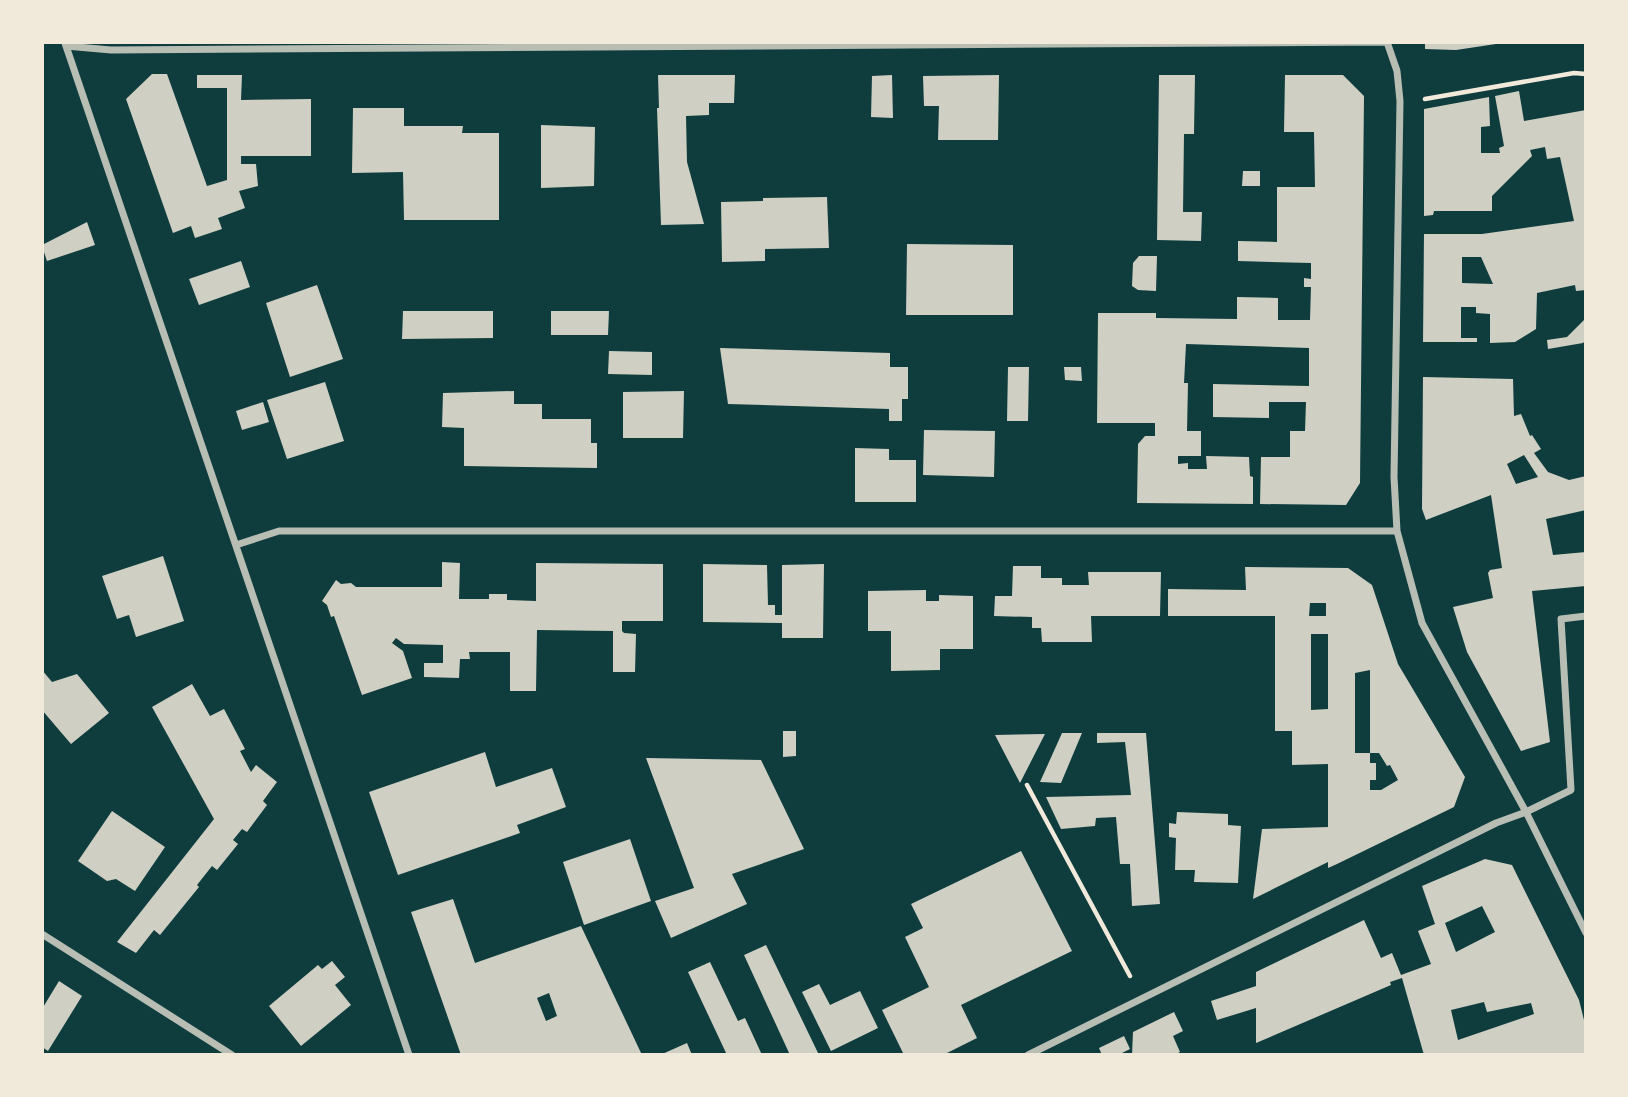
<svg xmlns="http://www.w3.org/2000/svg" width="1628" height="1097" font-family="'DejaVu Sans',sans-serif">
  <rect width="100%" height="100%" fill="#0f3d3e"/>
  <!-- building -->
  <path fill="#cfcfc3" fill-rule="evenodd" d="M1425,42H1496V44L1456,50L1425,49Z
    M152,74H167L207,186L227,180V88H197V75H242L241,100L311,99V156H241V164H256L258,186L239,191L245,208L218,218L222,229L195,238L191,226L173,233L126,99Z
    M658,75H735L734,103H709V115L686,116L687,162L704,224L661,225L657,108H659Z
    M892,75L893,118L871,117L872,76Z
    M999,75L998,140H938L939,106H924L923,76Z
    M1159,75H1195L1194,134H1184L1183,212H1202L1201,241L1157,240Z
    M1285,75H1343L1364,96L1360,483L1346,505L1260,504L1261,457H1290V431H1305L1306,402H1269V418L1213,417V384L1309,386V348L1186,344L1184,383H1188L1187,431H1201V456H1178V464L1188,463V469H1207L1206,456L1249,457L1250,476L1253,477V504L1137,503L1138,444L1145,436H1155V423H1097L1098,313H1156V318L1237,319V297L1278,298V320H1310L1311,287H1304V278L1311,279V263L1238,261V241L1277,242V187H1315L1314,132H1284Z
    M1519,91L1524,121L1586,110V290L1576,291L1575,285L1537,293L1536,329L1515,342L1490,343V314L1476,313V307H1461V338H1477V342H1423L1424,234H1482L1574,221L1560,157L1547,159L1545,147L1530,150L1532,156L1492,196V211H1434L1433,215L1424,216V109L1489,97L1490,126L1481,127V153H1500L1499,148L1504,146L1495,96ZM1462,257H1481L1493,284L1462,283Z
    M353,108H404V126H463L462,133H499V220H404L403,172L352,173Z
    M541,125L595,127L594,186L541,188Z
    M1243,171H1260V186H1242Z
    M827,197L829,248L765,249V261L722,262L721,202L763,201V198Z
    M87,222L95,245L47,261L43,249L44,244Z
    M907,244L1013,245V315H906Z
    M1139,256H1157L1156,291L1138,290L1132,286L1133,263Z
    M241,261L250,287L199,305L189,279Z
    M317,285L343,359L290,377L266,303Z
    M403,311H493V338L402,339Z
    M551,311H609L608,335H551Z
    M1586,318V340L1583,343L1548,349L1547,340L1567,337Z
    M720,348L890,353V367H908V399H902V421H889V409L728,404Z
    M609,351L652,352V375L608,374Z
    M1008,367H1029L1028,421H1007Z
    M1064,367H1081L1082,381L1065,380Z
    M1423,377L1513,379L1514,416L1521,414L1530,436L1532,435L1541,449L1534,453L1548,472L1569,480L1586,476V510L1546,519L1553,555L1586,552V586L1532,591L1550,742L1521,751L1467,652L1453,607L1493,598L1488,573L1490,570L1502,568L1491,495L1426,520L1422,509ZM1524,455L1538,477L1516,484L1507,464Z
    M325,382L344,441L287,459L267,400Z
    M514,391V404H542V419H591V443H597V468L464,466V428L442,427L443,393Z
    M684,391L683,438H623V392Z
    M263,402L269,422L242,430L236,411Z
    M924,430L995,431L994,477L923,475Z
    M855,448L889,449V460H916V502H855Z
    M163,556L184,621L136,637L129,615L117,619L102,576Z
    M442,562L460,563L459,599H489V594H507V600L536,601V563L663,564V621H622V631L624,633L636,634L635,672H613V631L537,630L536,691H510V652H469L470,659H460L459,678L424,677V663H443V645L404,644L396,638L392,643L403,651L412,678L362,695L334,616L331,617L327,605L322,601L336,580L341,584L351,583L356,587H442Z
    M703,564L767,565L768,605H775V615H782V565L824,564L823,638H782V623L703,622Z
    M1013,566H1041V578H1062V585H1089L1088,572H1161L1160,616H1091L1092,642H1042L1041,628H1032V617L994,616L995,596H1012Z
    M1245,567L1348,568L1372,585L1398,664L1465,777L1454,807L1337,864L1328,868V862L1253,899L1262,829L1328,827V764L1292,765V731H1275V616H1168V589L1246,590ZM1310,603H1326V616H1309ZM1311,634H1328V709L1311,710ZM1370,670V753H1379L1387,766L1390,765L1398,780L1381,790H1370V780H1376V763H1370V753H1355V673Z
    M926,590V601H939V595L973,596V649H940V670L891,671V631H868V591Z
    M42,670L52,682L77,674L109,713L71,744L42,710Z
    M192,684L210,716L224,709L245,749L240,751L251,772L256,765L277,782L263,801L267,805L247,832L242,829L233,840L238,844L217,870L212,866L197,885L199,887L160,935L154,930L136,953L117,942L214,819L152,707Z
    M783,731H796V756L783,757Z
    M1062,733H1082L1061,783L1040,782Z
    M1097,733H1146L1160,904L1132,906L1130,864H1120L1116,817L1096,818L1095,826L1061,829L1046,797L1131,795L1125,742L1097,743Z
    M1045,734L1020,783L995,735Z
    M485,752L496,787L552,768L566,807L517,825L520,833L398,875L369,792Z
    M646,758L761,760L804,849L732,874L747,904L671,938L655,901L694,888Z
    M112,811L165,847L135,891L116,879L107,881L78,861Z
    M1177,812L1228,814V825L1241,826L1238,883L1194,882L1195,870H1175L1176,838L1169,837V823L1176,824Z
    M630,839L651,901L584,925L563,862Z
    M1021,851L1072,951L961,1005L977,1038L943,1055H904L882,1010L929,987L905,937L923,928L911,904Z
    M1485,859L1512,865L1579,1000L1586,1028V1055H1424L1402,978L1390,982L1391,985L1256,1043V1008L1217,1020L1211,1001L1256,986V972L1364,920L1381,958L1392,953L1401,975L1431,964L1418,931L1435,924L1422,886ZM1482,906L1495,932L1456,952L1445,923ZM1484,1002L1487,1012L1531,1003L1534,1014L1458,1040L1451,1010Z
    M453,899L475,963L581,926L642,1055H461L411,912ZM549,993L557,1016L546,1021L537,998Z
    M766,945L819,1055H790L744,955Z
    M332,961L345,977L335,985L351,1005L301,1046L269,1006L318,965L322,969Z
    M710,962L738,1021L745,1018L762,1055H727L688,972Z
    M59,981L82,996L48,1051L42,1047V1009Z
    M819,984L830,1005L860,991L878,1028L831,1051L802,992Z
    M1174,1012L1183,1031L1173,1036L1180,1052L1174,1055H1132L1133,1032Z
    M1124,1036L1130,1049L1118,1055H1102L1099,1048Z
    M687,1043L692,1055H660Z"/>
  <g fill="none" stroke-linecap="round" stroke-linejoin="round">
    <!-- path -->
    <path stroke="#f1e9da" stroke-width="4.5" d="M1425,99L1574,73L1586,74
      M1027,785L1130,976"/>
    <!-- minor -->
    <path stroke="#b8beb3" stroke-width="7" d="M1387,42L1397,71L1400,101L1394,477L1397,531L1422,623L1526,812L1586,933
      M65,43L409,1055
      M66,46L111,50L1387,42
      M236,545L279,531H1397
      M42,934L232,1055
      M1028,1055L1496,823L1526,812L1571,790L1561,619L1586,616"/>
  </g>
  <!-- border -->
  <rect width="1628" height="1097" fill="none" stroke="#f1e9da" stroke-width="88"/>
</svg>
